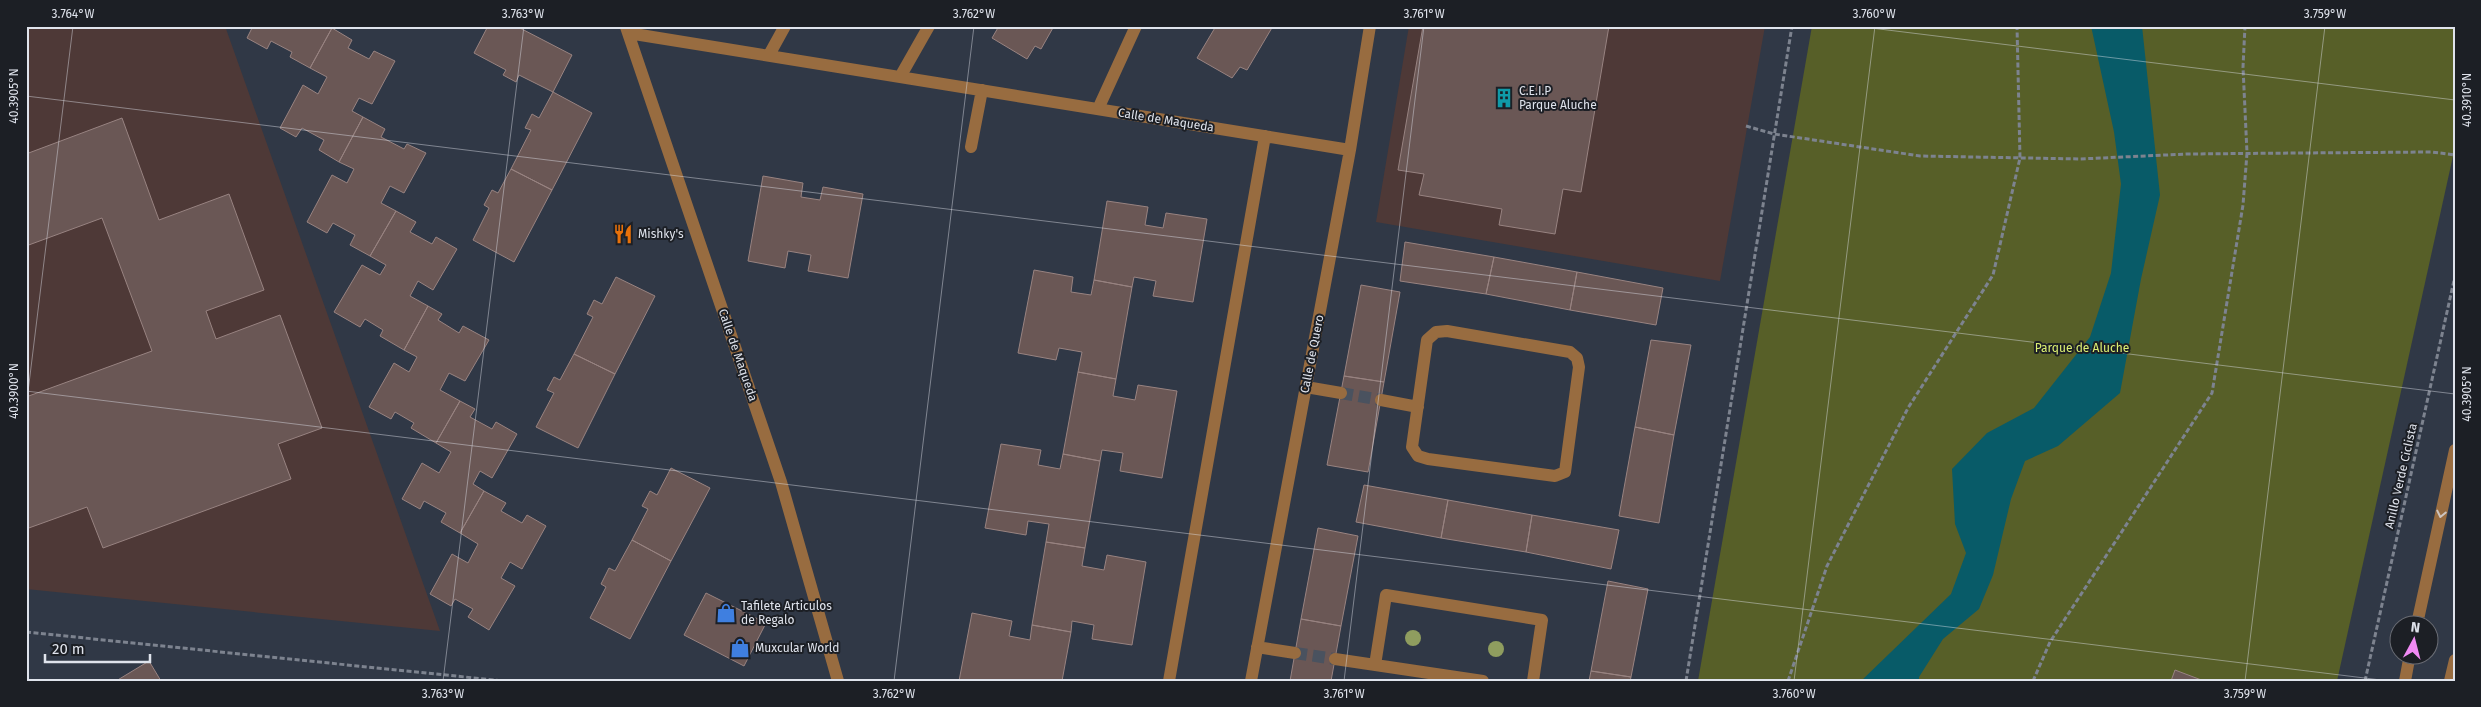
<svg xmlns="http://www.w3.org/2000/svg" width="2481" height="707" font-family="'Fira Sans',sans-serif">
  <rect width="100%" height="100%" fill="#303846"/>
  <!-- education -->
  <path fill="#4e3937" d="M26,26H225L440,631L26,589Z
    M1409,26H1765L1720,281L1376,222Z"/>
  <!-- green -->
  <path fill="#575f28" d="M1812,26H2455V147L2337,681H1698Z"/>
  <!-- water -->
  <path fill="#085b68" d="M2091,26H2142L2160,195L2141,279L2120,393L2058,446L2025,461L2011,499L1993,575L1979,609L1943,639L1919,677V681H1861L1951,594L1966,553L1955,524L1952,469L1987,433L2034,408L2090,337L2111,273L2121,184L2114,132Z"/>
  <!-- building -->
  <path fill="#6a5755" stroke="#988381" d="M253,26H329L332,28L310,68L290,57L292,52L271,41L267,49L247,38Z
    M488,26H516L572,55L553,92L519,75L516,82L503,75L506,70L474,53Z
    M999,26H1054L1041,49L1035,46L1027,59L992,38Z
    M1216,26H1273L1247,70L1240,67L1232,78L1197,58Z
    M1423,26H1609L1581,192L1563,189L1555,234L1499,225L1502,209L1419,195L1424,174L1398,170Z
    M332,28L352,40L348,48L369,59L374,51L395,61L372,104L359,98L352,111L363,117L339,162L319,150L324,140L302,128L296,137L280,128L303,85L318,94L327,77L310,68Z
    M553,92L592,113L552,190L511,169L531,130L525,128L532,114L539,118Z
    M363,117L385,129L381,137L404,149L407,144L426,153L404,193L390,186L381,203L396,211L370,256L350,245L355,235L333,223L327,233L307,222L332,175L347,183L354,169L339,162Z
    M122,118L159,220L229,194L264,290L206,311L216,339L280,315L322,428L278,444L291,479L103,548L87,507L26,529V397L152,351L102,218L26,246V154Z
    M511,169L552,190L514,262L473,240L489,208L484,205L492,190L498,193Z
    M763,176L803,183L801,197L820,200L823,187L863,194L848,278L808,271L811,255L788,251L785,268L748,261Z
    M1107,201L1148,207L1145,225L1163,228L1166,213L1207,219L1193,302L1153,296L1156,281L1134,277L1132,287L1094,280Z
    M396,211L416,222L410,232L432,244L436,237L457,249L433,290L418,281L410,296L428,306L404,350L380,336L383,330L365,319L360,327L334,312L362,265L380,275L386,265L370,256Z
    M1405,242L1494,257L1486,294L1400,281Z
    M1494,257L1577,272L1570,310L1486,294Z
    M1034,270L1073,277L1071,292L1091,295L1094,280L1132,287L1116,379L1078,372L1082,352L1059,348L1056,360L1018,353Z
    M1577,272L1663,288L1656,325L1570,310Z
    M616,277L655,296L615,374L574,354L593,317L587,314L594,300L602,304Z
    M1361,285L1400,292L1384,382L1344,376Z
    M428,306L442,314L438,320L459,333L463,326L489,340L465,381L449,373L440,390L460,401L436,443L411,428L414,423L395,412L391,419L369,407L394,363L409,372L417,357L404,350Z
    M1651,340L1691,345L1674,435L1635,427Z
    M574,354L615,374L578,448L536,427L554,393L547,390L554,377L560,380Z
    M1078,372L1116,379L1113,396L1135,400L1138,385L1177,391L1162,478L1120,471L1123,453L1102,450L1100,461L1063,454Z
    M1344,376L1384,382L1368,472L1327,465Z
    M460,401L475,409L470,417L492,429L496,422L517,434L492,478L480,471L473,484L484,491L460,533L441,522L446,513L424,501L420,509L402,499L422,463L439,473L451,452L436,443Z
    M1635,427L1674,435L1659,523L1619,516Z
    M1001,444L1041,450L1038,465L1060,469L1063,454L1100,461L1085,548L1046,542L1049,524L1028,521L1026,535L985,528Z
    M671,468L710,488L671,561L632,540L648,509L642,506L650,491L657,495Z
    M1364,485L1448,500L1441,538L1356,522Z
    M484,491L506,503L501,511L522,523L527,515L546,526L522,569L510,562L501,578L515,586L489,630L468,617L473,609L455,599L451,606L430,594L452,554L468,563L478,544L460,533Z
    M1448,500L1532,515L1526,552L1441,538Z
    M1532,515L1619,530L1611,569L1526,552Z
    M1318,528L1358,536L1341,626L1301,619Z
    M632,540L671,561L630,639L590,618L606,587L601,584L609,568L615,571Z
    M1046,542L1085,548L1082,566L1104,570L1107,555L1146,562L1132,645L1092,639L1094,625L1072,621L1071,632L1032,625Z
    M1608,581L1648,589L1631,677L1591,671Z
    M706,593L766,623L744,666L684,635Z
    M972,613L1012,621L1009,636L1030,640L1032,625L1071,632L1062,681H959Z
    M1301,619L1341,626L1331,681H1290Z
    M149,661L161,681H116Z
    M2175,670L2204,681H2171Z
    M1591,671L1631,677L1630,681H1589Z"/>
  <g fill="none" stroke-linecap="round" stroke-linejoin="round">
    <!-- minor-tunnel -->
    <path stroke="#4a525f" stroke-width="12" stroke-dasharray="12 6" stroke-linecap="butt" d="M1341,393L1381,400
      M1295,653L1335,659"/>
    <!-- path -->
    <path stroke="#7d838f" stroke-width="3" stroke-dasharray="5 2.5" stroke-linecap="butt" d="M1746,126L1774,134L1920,156L2080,159L2187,154L2299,153L2432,152L2455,155
      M26,632L504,681
      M1686,681L1792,26
      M1788,681L1827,566L1908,408L1993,275L2020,158L2017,26
      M2033,681L2050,642L2212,393L2243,205L2247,153L2243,67L2245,26
      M2365,681L2455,276"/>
    <!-- minor -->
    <path stroke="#986c40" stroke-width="12" d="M626,27L781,482L838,681
      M628,33L1350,150
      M769,55L785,26
      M900,77L929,26
      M1098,109L1136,26
      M971,147L982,90
      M1447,331L1570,352L1577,358L1579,367L1565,472L1555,476L1428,459L1418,456L1412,447L1427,340L1436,332Z
      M1306,387L1341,393
      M1381,400L1418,407
      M2417,624L2455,450
      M1257,647L1295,653
      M1335,659L1483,681
      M1375,665L1386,595L1542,620L1533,681
      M1169,681L1265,136
      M1251,681L1350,150L1370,26
      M2405,681L2410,654
      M2450,681L2455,660"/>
  </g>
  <!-- trees -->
  <g fill="#8f9d5f">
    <circle cx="1413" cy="638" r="8"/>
    <circle cx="1496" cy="649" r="8"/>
  </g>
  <!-- one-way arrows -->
  <defs><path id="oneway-chevron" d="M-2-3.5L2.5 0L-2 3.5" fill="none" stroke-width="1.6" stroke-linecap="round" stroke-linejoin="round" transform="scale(1.25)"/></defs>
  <use stroke="#cdc5c1" href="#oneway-chevron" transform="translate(2441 514) rotate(102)"/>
  <!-- ticks -->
  <path fill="none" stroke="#dfe3ec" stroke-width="1" stroke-opacity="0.45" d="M1855,26L2455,100M26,96L2455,394M26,391L2389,681M26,408L73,26M443,681L524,26M894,681L974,26M1344,681L1424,26M1794,681L1875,26M2245,681L2325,26"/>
  <!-- icons -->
  <defs>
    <symbol id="building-bare" viewBox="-9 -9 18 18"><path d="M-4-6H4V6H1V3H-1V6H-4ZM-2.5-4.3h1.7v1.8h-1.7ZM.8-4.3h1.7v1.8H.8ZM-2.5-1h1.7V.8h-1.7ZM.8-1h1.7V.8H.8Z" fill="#0f9aa8" stroke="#1c1f25" stroke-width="2.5" paint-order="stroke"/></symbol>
    <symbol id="restaurant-bare" viewBox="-9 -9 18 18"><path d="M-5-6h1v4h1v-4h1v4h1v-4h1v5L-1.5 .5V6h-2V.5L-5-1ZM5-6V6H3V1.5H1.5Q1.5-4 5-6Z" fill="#e8710a" stroke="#1c1f25" stroke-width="2.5" paint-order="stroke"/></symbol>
    <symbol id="shop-bare" viewBox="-9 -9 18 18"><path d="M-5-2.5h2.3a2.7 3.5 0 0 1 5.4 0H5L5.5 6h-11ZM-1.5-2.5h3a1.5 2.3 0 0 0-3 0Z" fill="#3f7fe0" stroke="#1c1f25" stroke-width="2.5" paint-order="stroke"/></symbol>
  </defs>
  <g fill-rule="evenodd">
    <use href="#building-bare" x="1490" y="84" width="28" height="28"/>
    <use href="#restaurant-bare" x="609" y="220" width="28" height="28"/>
    <use href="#shop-bare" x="712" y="599" width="28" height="28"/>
    <use href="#shop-bare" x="726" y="634" width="28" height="28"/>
  </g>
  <g text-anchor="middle" stroke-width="4" stroke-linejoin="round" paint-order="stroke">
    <!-- poi labels -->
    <g font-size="12" fill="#dfe3ec" stroke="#1c1f25" text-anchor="start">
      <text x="1519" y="95">C.E.I.P<tspan x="1519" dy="14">Parque Aluche</tspan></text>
      <text x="638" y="238">Mishky's</text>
      <text x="741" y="610">Tafilete Articulos<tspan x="741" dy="14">de Regalo</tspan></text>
      <text x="755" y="652">Muxcular World</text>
    </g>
    <!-- street labels -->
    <g font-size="12" fill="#dfe3ec" stroke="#1c1f25">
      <text transform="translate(1166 120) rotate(9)" y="4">Calle de Maqueda</text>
      <text transform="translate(1312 354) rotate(-79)" y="4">Calle de Quero</text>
      <text transform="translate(738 355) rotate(71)" y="4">Calle de Maqueda</text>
      <text transform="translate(2401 476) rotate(-77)" y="4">Anillo Verde Ciclista</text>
    </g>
    <!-- park labels -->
    <g font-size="12" fill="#dcf073" stroke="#1c1f25">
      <text x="2082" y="352">Parque de Aluche</text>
    </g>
  </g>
  <!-- border -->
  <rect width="2481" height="707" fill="none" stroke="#1c1f25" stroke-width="55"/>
  <!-- north arrow -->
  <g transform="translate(2414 640) rotate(7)"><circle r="24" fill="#1c1f25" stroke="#6a6d75"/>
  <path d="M0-4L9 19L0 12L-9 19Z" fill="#f18af4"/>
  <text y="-8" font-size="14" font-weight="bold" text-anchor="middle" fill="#dfe3ec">N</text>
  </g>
  <!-- scale -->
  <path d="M45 654v8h105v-8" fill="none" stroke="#dfe3ec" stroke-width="2.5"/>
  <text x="52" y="654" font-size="15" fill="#dfe3ec" stroke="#1c1f25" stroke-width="4" paint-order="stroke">20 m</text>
  <rect x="28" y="28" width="2426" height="652" fill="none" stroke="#dfe3ec" stroke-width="2"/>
  <g font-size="12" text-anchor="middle" fill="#dfe3ec">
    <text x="73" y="18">3.764°W</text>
    <text x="523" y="18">3.763°W</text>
    <text x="974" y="18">3.762°W</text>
    <text x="1424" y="18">3.761°W</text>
    <text x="1874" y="18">3.760°W</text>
    <text x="2325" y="18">3.759°W</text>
    <text transform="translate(14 96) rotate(-90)" y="4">40.3905°N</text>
    <text transform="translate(2467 100) rotate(-90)" y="4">40.3910°N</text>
    <text transform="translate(14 391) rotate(-90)" y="4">40.3900°N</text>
    <text transform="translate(2467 394) rotate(-90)" y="4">40.3905°N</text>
    <text x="443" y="698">3.763°W</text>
    <text x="894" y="698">3.762°W</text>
    <text x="1344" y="698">3.761°W</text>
    <text x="1794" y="698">3.760°W</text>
    <text x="2245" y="698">3.759°W</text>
  </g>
</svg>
